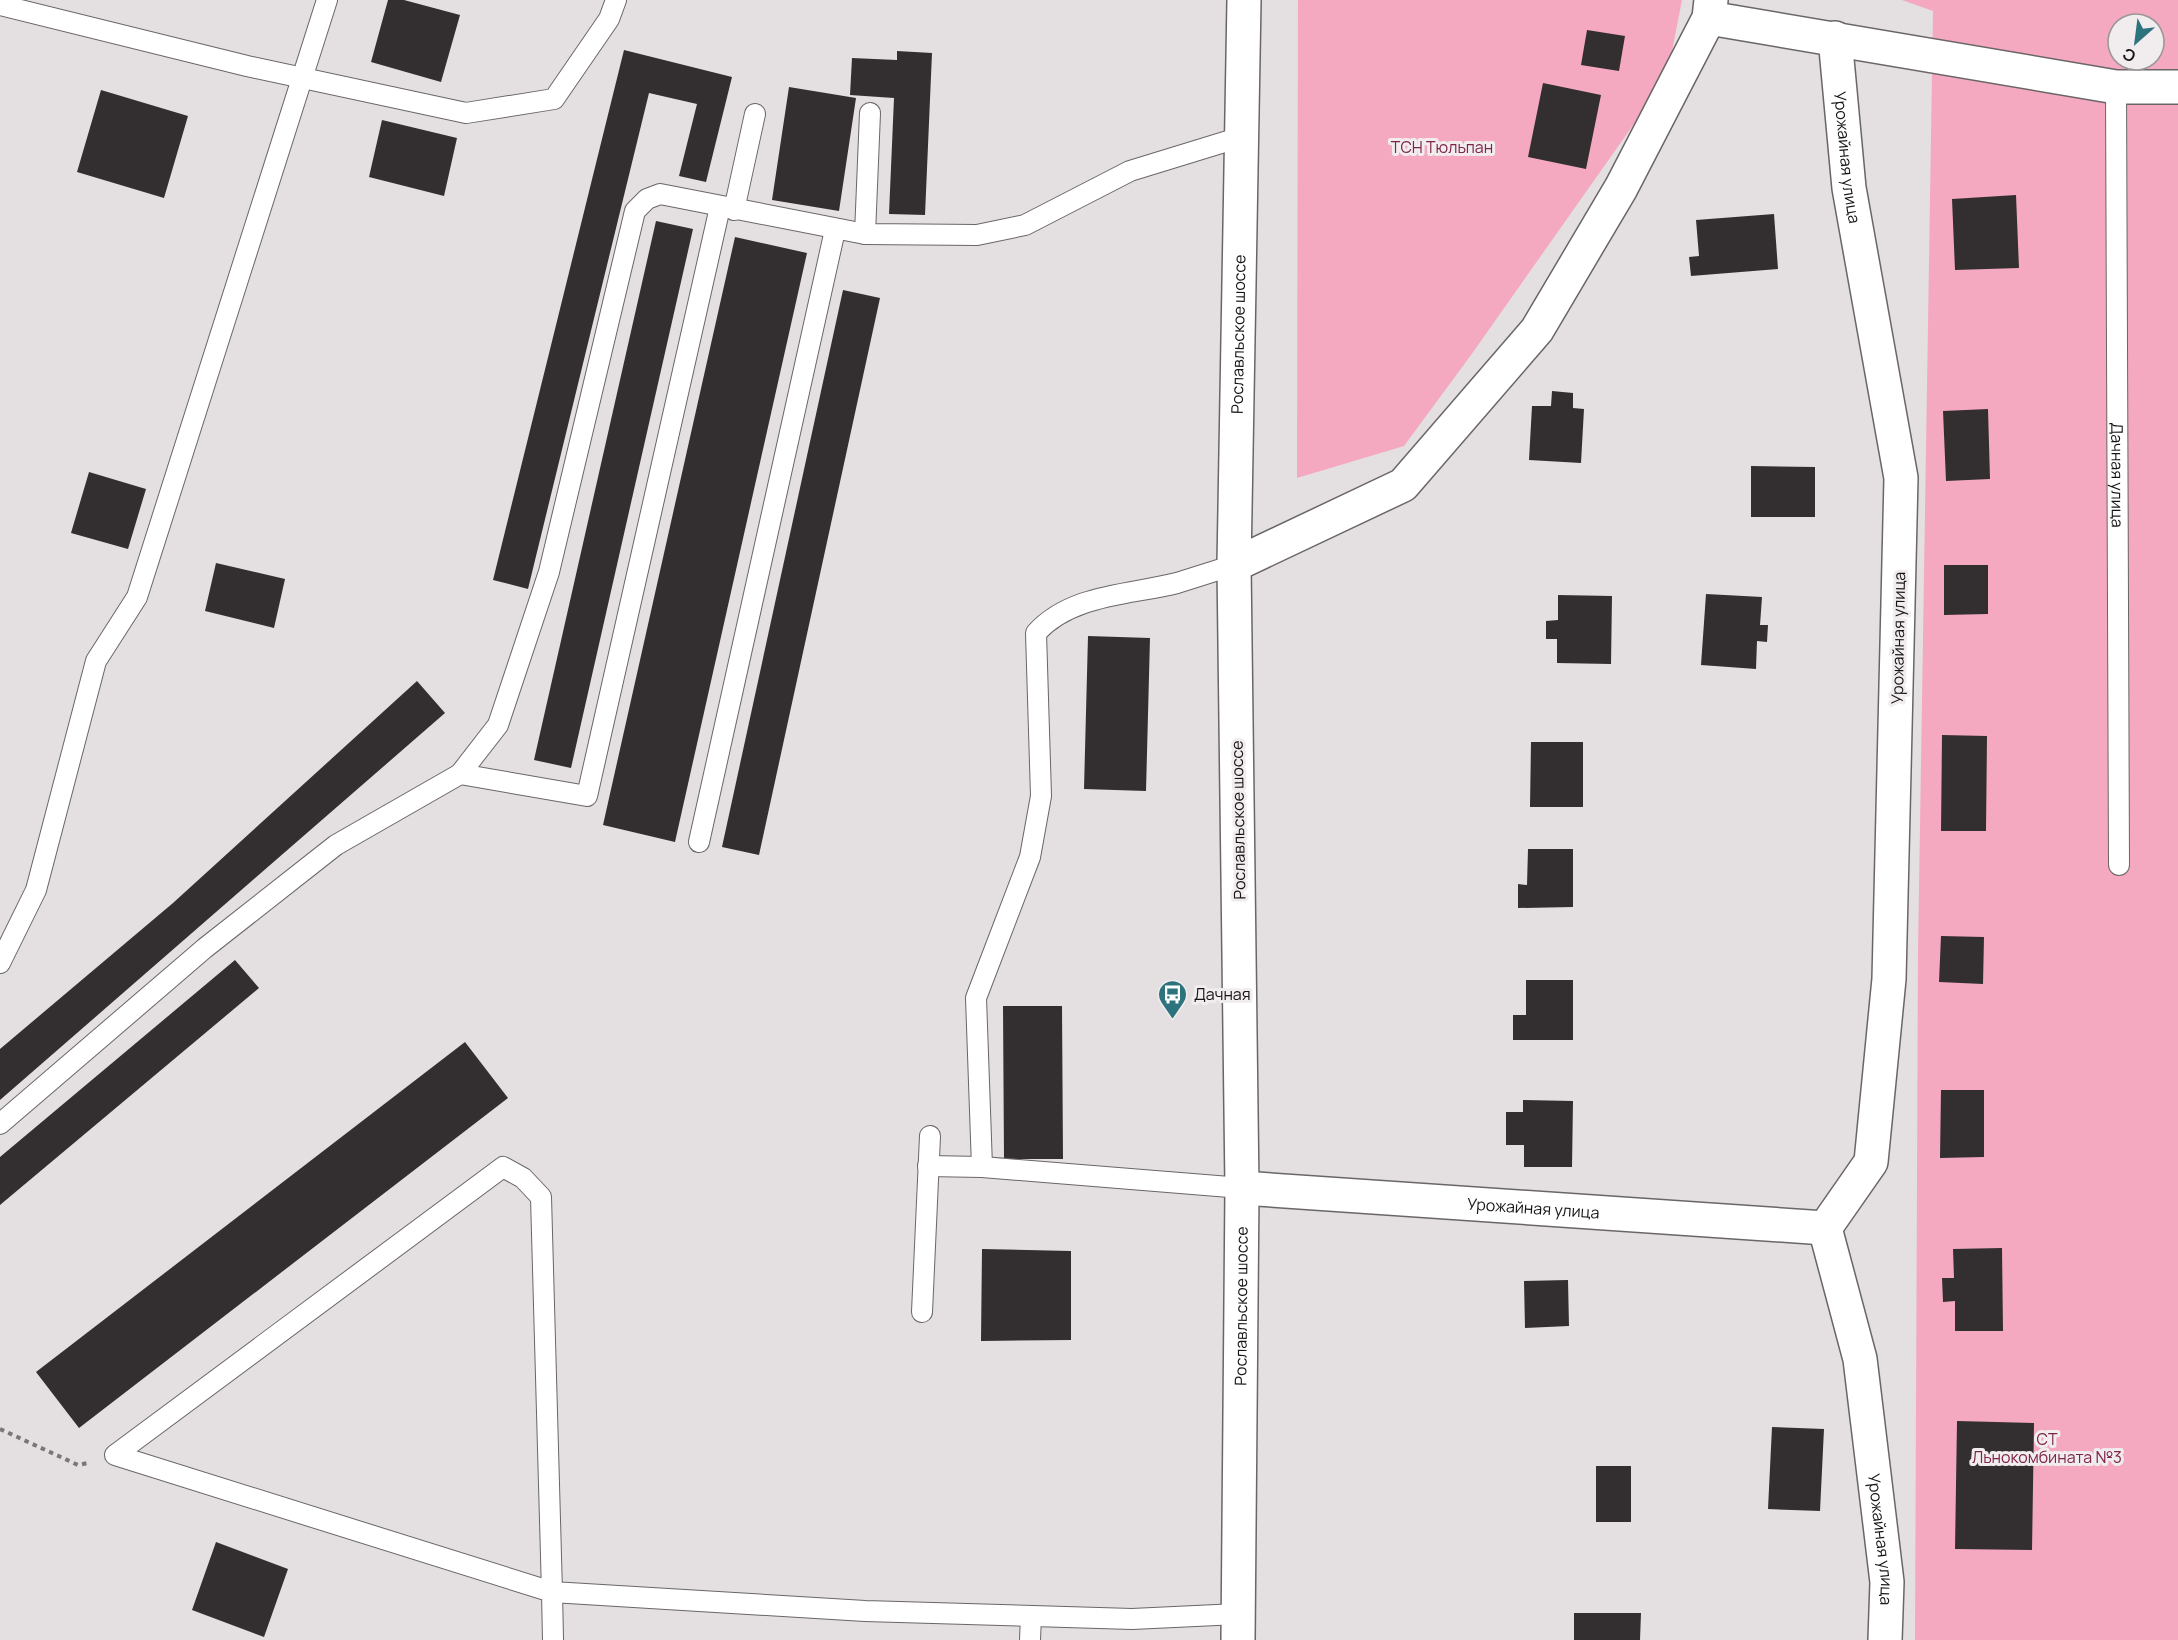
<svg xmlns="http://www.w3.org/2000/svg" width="2178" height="1640" font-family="Manrope,sans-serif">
  <rect width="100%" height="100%" fill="#e4dfe1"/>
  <!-- green -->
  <path fill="#f4a9c0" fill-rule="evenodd" d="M1298,0H1682L1667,77L1471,355L1404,446L1297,478Z
    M1902,0H2178V1640H1915L1918,952L1933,11ZM2118,24H2154V60H2118Z"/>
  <!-- building -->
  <path fill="#332f30" d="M388,0H404L460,15L441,82L371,62Z
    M1587,30L1625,36L1619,71L1581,65Z
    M624,50L732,77L706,182L679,176L697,104L649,93L528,589L493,580Z
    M897,51L932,53L925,215L889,214L894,98L850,95L852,58L897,60Z
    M1543,83L1601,95L1586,169L1528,157Z
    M789,87L856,98L839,211L772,200Z
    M101,90L188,116L164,198L77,172Z
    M382,120L457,138L444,196L369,177Z
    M2016,195L2019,268L1955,270L1952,199Z
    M1774,214L1778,269L1691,276L1689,257L1699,256L1696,220Z
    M656,221L693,229L571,768L534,760Z
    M735,237L807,253L675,842L603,825Z
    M843,290L880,298L759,855L722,847Z
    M1552,391L1573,393V408L1584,409L1581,463L1529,460L1532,406H1551Z
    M1988,409L1990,479L1946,481L1943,411Z
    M1751,466L1815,467V517H1751Z
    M89,472L146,489L128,549L71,533Z
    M216,563L285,579L274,628L205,611Z
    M1944,565H1988V614L1944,615Z
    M1706,594L1762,597L1760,625H1768L1767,642L1757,641L1756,669L1701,665Z
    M1558,595L1612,596L1611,664L1557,663V639H1546V621L1558,620Z
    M1088,636L1150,638L1146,791L1084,789Z
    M417,681L445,713L0,1100V1049L173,903Z
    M1942,735L1987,736L1986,831H1941Z
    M1531,742H1583V807H1530Z
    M1528,849H1573V907L1518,908V884L1527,885Z
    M1941,936L1984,937L1983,984L1939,982Z
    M235,960L259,988L0,1205V1157Z
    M1526,980H1573V1040H1513V1015H1526Z
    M1003,1006H1062L1063,1159H1004Z
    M465,1042L508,1098L79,1428L36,1372Z
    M1941,1090H1984V1157L1940,1158Z
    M1523,1100L1573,1101L1572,1167H1524V1145H1506V1112H1523Z
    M2002,1248L2003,1331H1955V1301L1943,1302L1942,1278H1954L1953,1249Z
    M982,1249L1071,1251V1340L981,1341Z
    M1568,1280L1569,1326L1525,1328L1524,1281Z
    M1957,1421L2034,1423L2032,1550L1955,1549Z
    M1772,1427L1824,1429L1820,1511L1768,1509Z
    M1596,1466H1631V1522H1596Z
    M216,1542L288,1569L264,1637L192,1610Z
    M1574,1613H1641L1640,1640H1574Z"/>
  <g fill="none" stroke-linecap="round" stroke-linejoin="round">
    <defs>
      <g id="lane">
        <path d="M0,5L247,66L466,113L554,99L609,19L616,0"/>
        <path id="s1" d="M2116,87L2119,865"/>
        <path d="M734,210L755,114"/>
        <path d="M865,234L870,113"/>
        <path d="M460,774L587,796L720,207"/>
        <path d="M699,842L835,230"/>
        <path d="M0,963L36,890L96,661L137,597L327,0"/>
        <path d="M0,1124L205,948L336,845L460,774L498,725L549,572L635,211L647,199L660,194L865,234L977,235L1025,225L1130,171L1244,136"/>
        <path d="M928,1166L982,1167L1242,1188"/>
        <path d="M982,1167L976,998L1030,857L1041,796L1036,633C1071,594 1130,595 1177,583C1196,577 1215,571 1234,565"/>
        <path d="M922,1312L930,1136"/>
        <path d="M553,1640L552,1592L541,1197L523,1178L503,1167L115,1455L552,1592L865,1611L1132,1619L1238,1614"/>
        <path d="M1030,1640L1031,1616"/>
      </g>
      <g id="street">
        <path d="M1709,18L2116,87H2178"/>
        <path id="s2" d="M1835,38L1849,188L1901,478L1889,979L1871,1162L1825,1228L1860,1359L1887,1582L1885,1640"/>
        <path d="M1234,565L1403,485L1537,330L1621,188L1709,18L1711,0"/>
        <path id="s3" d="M1242,1188L1825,1228"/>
      </g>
      <g id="primary">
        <path id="s4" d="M1238,1640L1242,1188L1234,565L1244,0"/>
      </g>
    </defs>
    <!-- lane casing -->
    <use href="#lane" stroke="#6a6667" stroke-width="22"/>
    <!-- street casing -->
    <use href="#street" stroke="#6a6667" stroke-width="36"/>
    <!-- primary casing -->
    <use href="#primary" stroke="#6a6667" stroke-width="36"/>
    <!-- path -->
    <path stroke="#7b7779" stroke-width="4" stroke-dasharray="4.5 4.5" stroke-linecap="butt" d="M0,1429L78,1465L88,1463"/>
    <!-- lane -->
    <use href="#lane" stroke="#fff" stroke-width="20"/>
    <!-- street -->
    <use href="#street" stroke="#fff" stroke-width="33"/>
    <!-- primary -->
    <use href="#primary" stroke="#fff" stroke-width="33"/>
  </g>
  <!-- icons -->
  <defs>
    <symbol id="bus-pin" viewBox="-11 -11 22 30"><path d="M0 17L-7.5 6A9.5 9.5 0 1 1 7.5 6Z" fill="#2c737e" stroke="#f1ecee"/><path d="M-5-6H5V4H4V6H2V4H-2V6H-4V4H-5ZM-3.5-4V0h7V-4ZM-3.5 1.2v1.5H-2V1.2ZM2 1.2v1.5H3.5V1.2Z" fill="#fff"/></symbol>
  </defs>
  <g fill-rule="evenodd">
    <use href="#bus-pin" x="1156" y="978" width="33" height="45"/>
  </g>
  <g text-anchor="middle" stroke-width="6" stroke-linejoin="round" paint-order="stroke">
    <!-- park labels -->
    <g font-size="16" fill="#7f2449" stroke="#f1ecee">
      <text x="1442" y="153">ТСН Тюльпан</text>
      <text x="2047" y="1445">СТ<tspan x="2047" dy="18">Льнокомбината №3</tspan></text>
    </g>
    <!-- street labels -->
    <g font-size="16" fill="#161415" stroke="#f1ecee">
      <text dy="6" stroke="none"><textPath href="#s2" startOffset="120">Урожайная улица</textPath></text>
      <text dy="6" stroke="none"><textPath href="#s4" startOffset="1306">Рославльское шоссе</textPath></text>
      <text dy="6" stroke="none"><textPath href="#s1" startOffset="388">Дачная улица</textPath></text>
      <text transform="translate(1898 638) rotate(-89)" y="6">Урожайная улица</text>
      <text transform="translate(1238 820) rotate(-91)" y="6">Рославльское шоссе</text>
      <text dy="6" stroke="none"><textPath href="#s3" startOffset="292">Урожайная улица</textPath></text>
      <text dy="6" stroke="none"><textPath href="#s4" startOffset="334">Рославльское шоссе</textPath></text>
      <text dy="6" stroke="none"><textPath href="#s2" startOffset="1528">Урожайная улица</textPath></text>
    </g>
    <!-- poi labels -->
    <g font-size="16" fill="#161415" stroke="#f1ecee" text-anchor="start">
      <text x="1194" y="1000">Дачная</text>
    </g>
  </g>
  <!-- north arrow -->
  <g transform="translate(2136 42) rotate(208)"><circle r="28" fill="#f1ecee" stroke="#999697" stroke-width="1.5"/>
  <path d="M0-4.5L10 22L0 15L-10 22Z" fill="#2c737e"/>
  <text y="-9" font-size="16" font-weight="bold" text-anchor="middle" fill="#161415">С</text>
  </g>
</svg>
